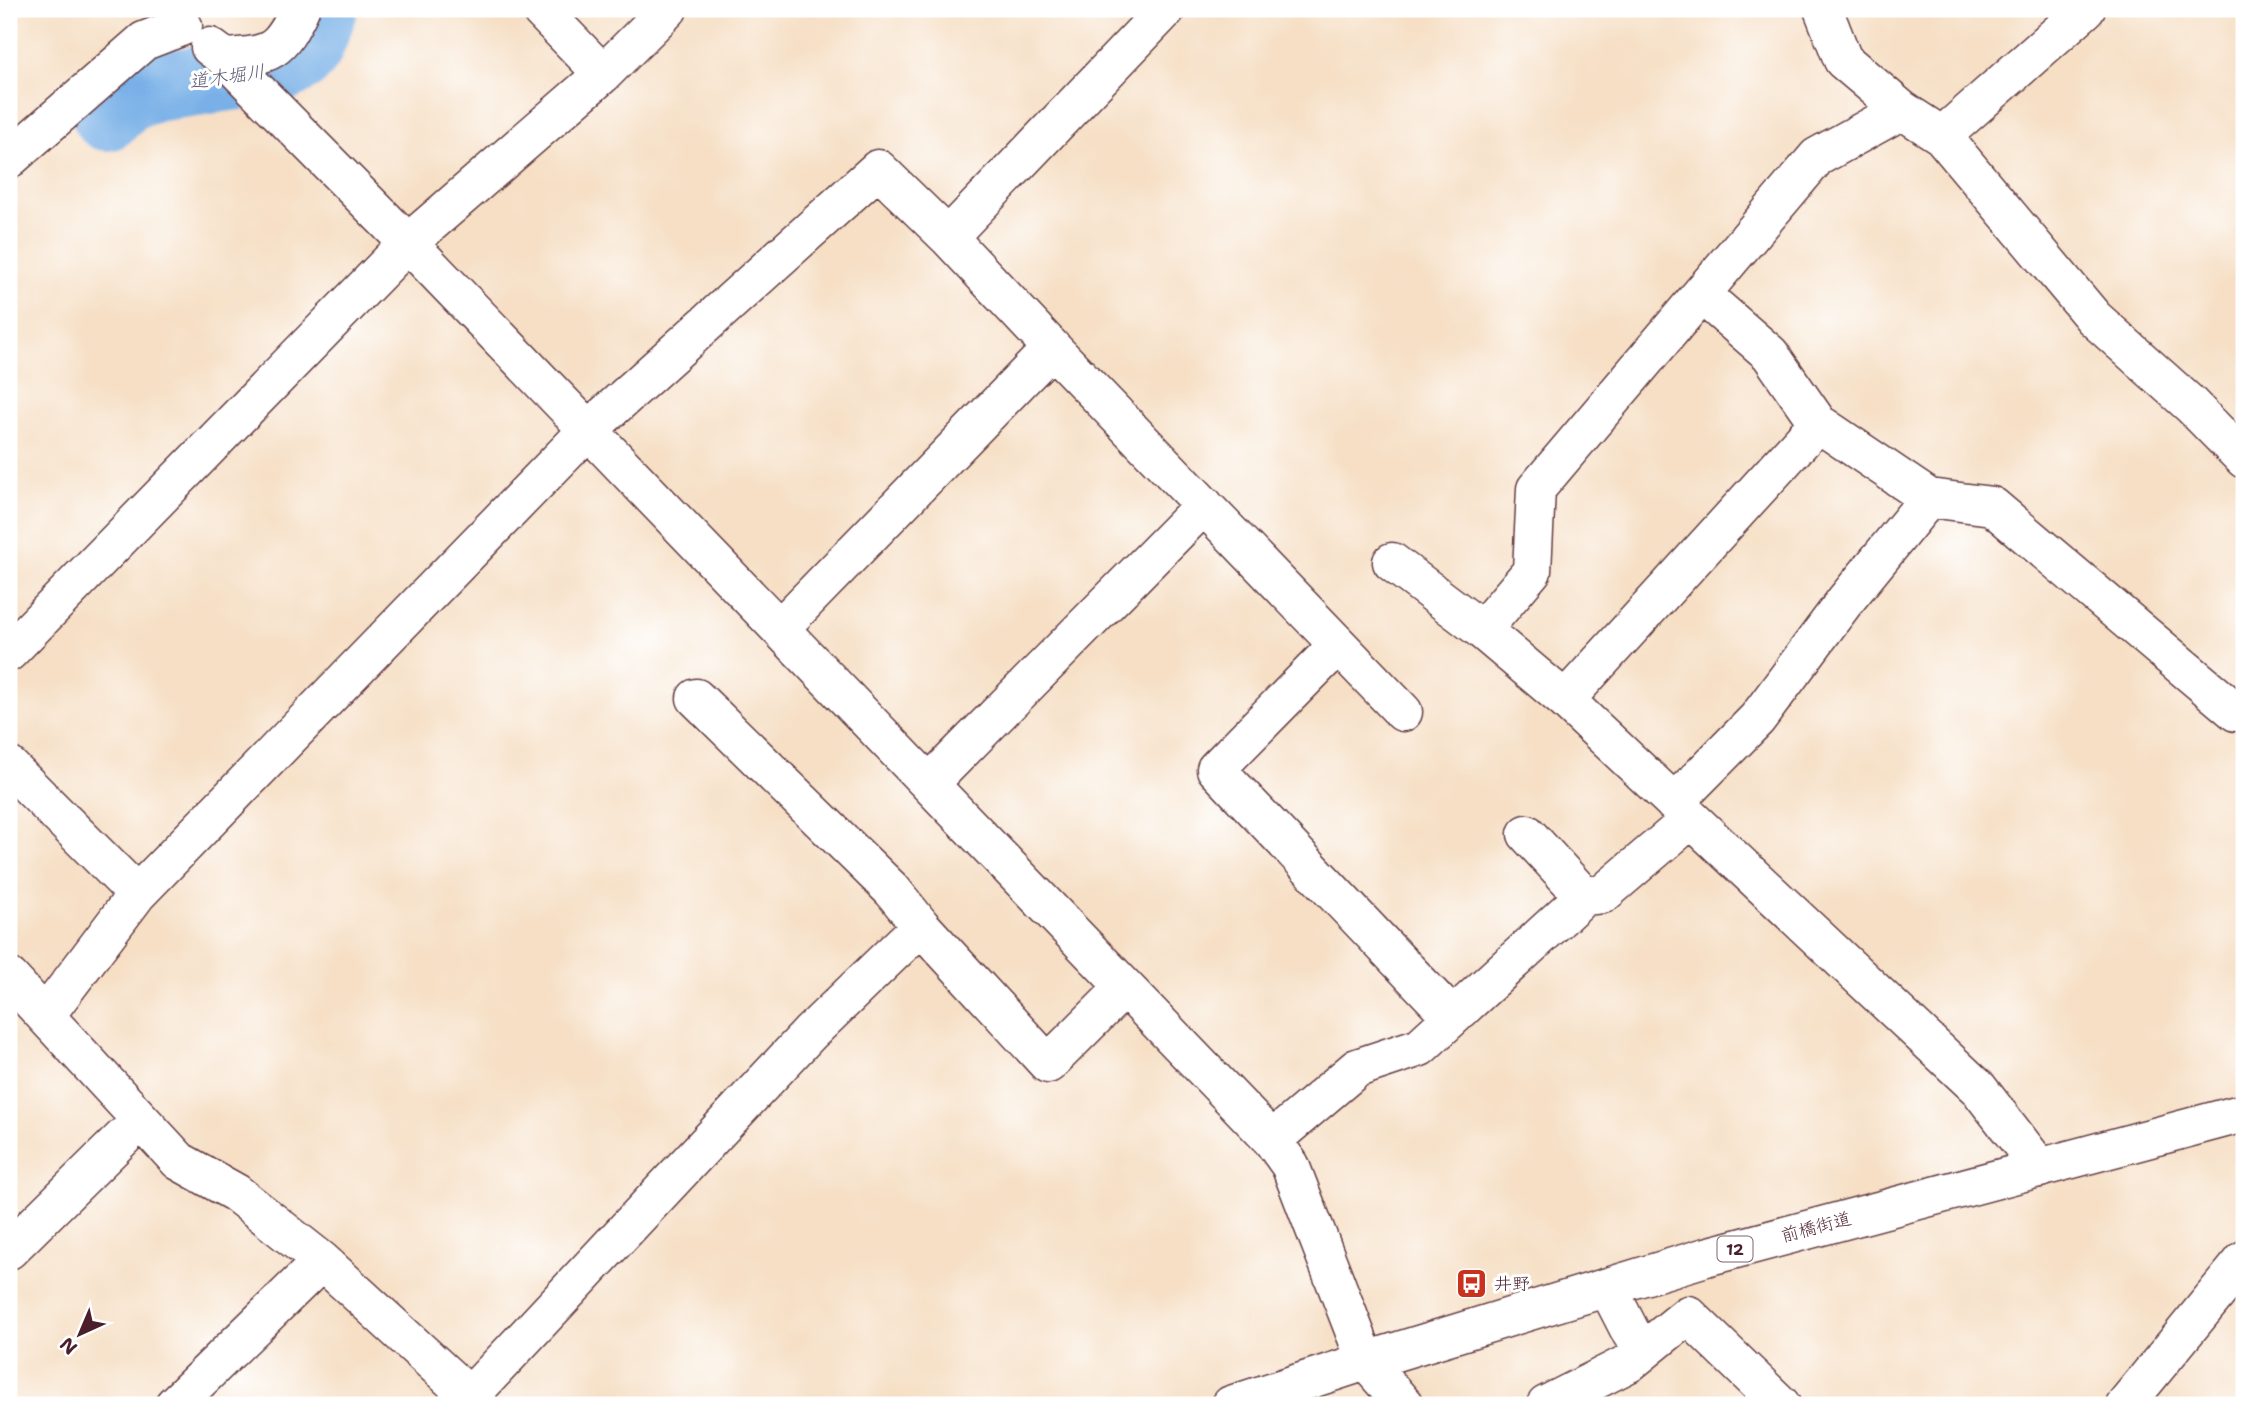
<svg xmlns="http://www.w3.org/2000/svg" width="2253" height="1414" font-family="'Shantell Sans','Klee One',sans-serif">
  <rect width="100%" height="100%" fill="#fff"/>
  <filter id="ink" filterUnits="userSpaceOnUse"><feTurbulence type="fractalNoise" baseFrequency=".0143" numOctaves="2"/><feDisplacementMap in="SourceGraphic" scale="14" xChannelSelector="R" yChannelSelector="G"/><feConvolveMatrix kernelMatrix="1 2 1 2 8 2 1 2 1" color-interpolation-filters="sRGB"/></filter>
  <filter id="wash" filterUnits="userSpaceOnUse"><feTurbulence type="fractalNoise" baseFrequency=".00686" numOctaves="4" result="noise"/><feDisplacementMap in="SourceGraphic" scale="28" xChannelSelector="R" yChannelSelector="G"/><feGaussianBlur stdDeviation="1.57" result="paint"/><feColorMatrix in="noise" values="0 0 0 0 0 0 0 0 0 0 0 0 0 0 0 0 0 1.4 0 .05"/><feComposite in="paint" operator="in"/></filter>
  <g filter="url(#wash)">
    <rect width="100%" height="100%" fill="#f6dfc5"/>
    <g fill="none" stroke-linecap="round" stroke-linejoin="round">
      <!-- river -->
      <path stroke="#78b0e7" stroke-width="70" d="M107,116L127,97L154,87L279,69L300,57L308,48L323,9"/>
    </g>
  </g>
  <g filter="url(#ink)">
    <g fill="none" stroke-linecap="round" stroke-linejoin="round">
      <defs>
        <path id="minor" d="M540,9L603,74
          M1823,9L1843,60L1902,110L1942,136L2094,318L2191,405L2244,459
          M210,47L225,58C273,55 279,52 300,9
          M225,58L408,243L1272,1140L1290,1165L1366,1361L1404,1405
          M1942,136L2086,9
          M9,159L144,41L183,26
          M948,237L1166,9
          M1701,294L1770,354L1818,423L1929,498L1992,506L2236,712L2244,706
          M1392,562L1482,630L1565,700L1979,1089L2040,1168
          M780,628L1052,348
          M1482,630L1532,571L1536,489L1817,157L1902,110
          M1338,645L1216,769L1452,1017
          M9,652L408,243L603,74L668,9
          M1565,700L1818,423
          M9,766L137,894
          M929,784L1204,505
          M1674,803L1757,719L1845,601L1929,498
          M1584,896L1603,894L1691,819
          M921,926L1048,1064L1124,988
          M9,977L179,1161L236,1193L322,1261L479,1405
          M45,1016L137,894L587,431L878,169L948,237L1052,348L1403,712
          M1272,1140L1357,1068L1420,1047L1584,896L1527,834
          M9,1250L141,1120
          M1608,1288L1631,1333L1646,1349
          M470,1396L810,1033L921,926L892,890L696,698
          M174,1405L322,1261
          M1546,1405L1629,1363L1688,1315L1781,1405
          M2125,1405L2244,1260"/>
        <path id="major" d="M1231,1405L1366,1361L1706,1257L2244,1113"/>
      </defs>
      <!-- minor casing -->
      <use href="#minor" stroke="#643c42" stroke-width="41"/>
      <!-- major casing -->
      <use href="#major" stroke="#643c42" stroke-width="41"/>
      <!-- minor -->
      <use href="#minor" stroke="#fff" stroke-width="38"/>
      <!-- major -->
      <use href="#major" stroke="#fff" stroke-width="38"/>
    </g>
  </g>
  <!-- icons -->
  <defs>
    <symbol id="bus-square" viewBox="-11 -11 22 22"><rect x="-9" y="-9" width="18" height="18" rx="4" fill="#c8321e" stroke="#fff"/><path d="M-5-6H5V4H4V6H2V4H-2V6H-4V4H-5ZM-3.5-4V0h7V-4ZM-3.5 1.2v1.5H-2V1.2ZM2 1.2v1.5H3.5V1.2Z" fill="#fff"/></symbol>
  </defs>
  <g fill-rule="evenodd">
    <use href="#bus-square" x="1454" y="1266" width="35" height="35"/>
  </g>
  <g text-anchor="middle" stroke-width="6" stroke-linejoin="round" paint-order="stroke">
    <!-- shield labels -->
    <rect fill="#fff" stroke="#80626b" stroke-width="2" x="1717.5" y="1236.5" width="35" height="25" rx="5"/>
    <g font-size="16" font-weight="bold" fill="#4a1f2b">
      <text x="1735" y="1255">12</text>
    </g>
    <!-- street labels -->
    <g font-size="18" fill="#4a1f2b" stroke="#fff">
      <text transform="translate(1816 1227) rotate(-15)" y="6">前橋街道</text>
    </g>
    <!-- poi labels -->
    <g font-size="18" fill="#4a1f2b" stroke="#fff" text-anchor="start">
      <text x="1494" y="1290">井野</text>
    </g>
    <!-- water labels -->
    <g font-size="19" font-style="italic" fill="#5c5976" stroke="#fff">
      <text transform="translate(227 76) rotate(-8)" y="7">道木堀川</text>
    </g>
  </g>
  <!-- margin -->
  <rect width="2253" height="1414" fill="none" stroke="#fff" stroke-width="35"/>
  <!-- north arrow -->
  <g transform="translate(80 1334) rotate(224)" stroke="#ffffff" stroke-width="5" paint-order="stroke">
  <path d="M0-5L12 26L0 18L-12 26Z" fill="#4a1f2b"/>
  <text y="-10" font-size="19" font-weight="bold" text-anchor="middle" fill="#4a1f2b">N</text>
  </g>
</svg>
